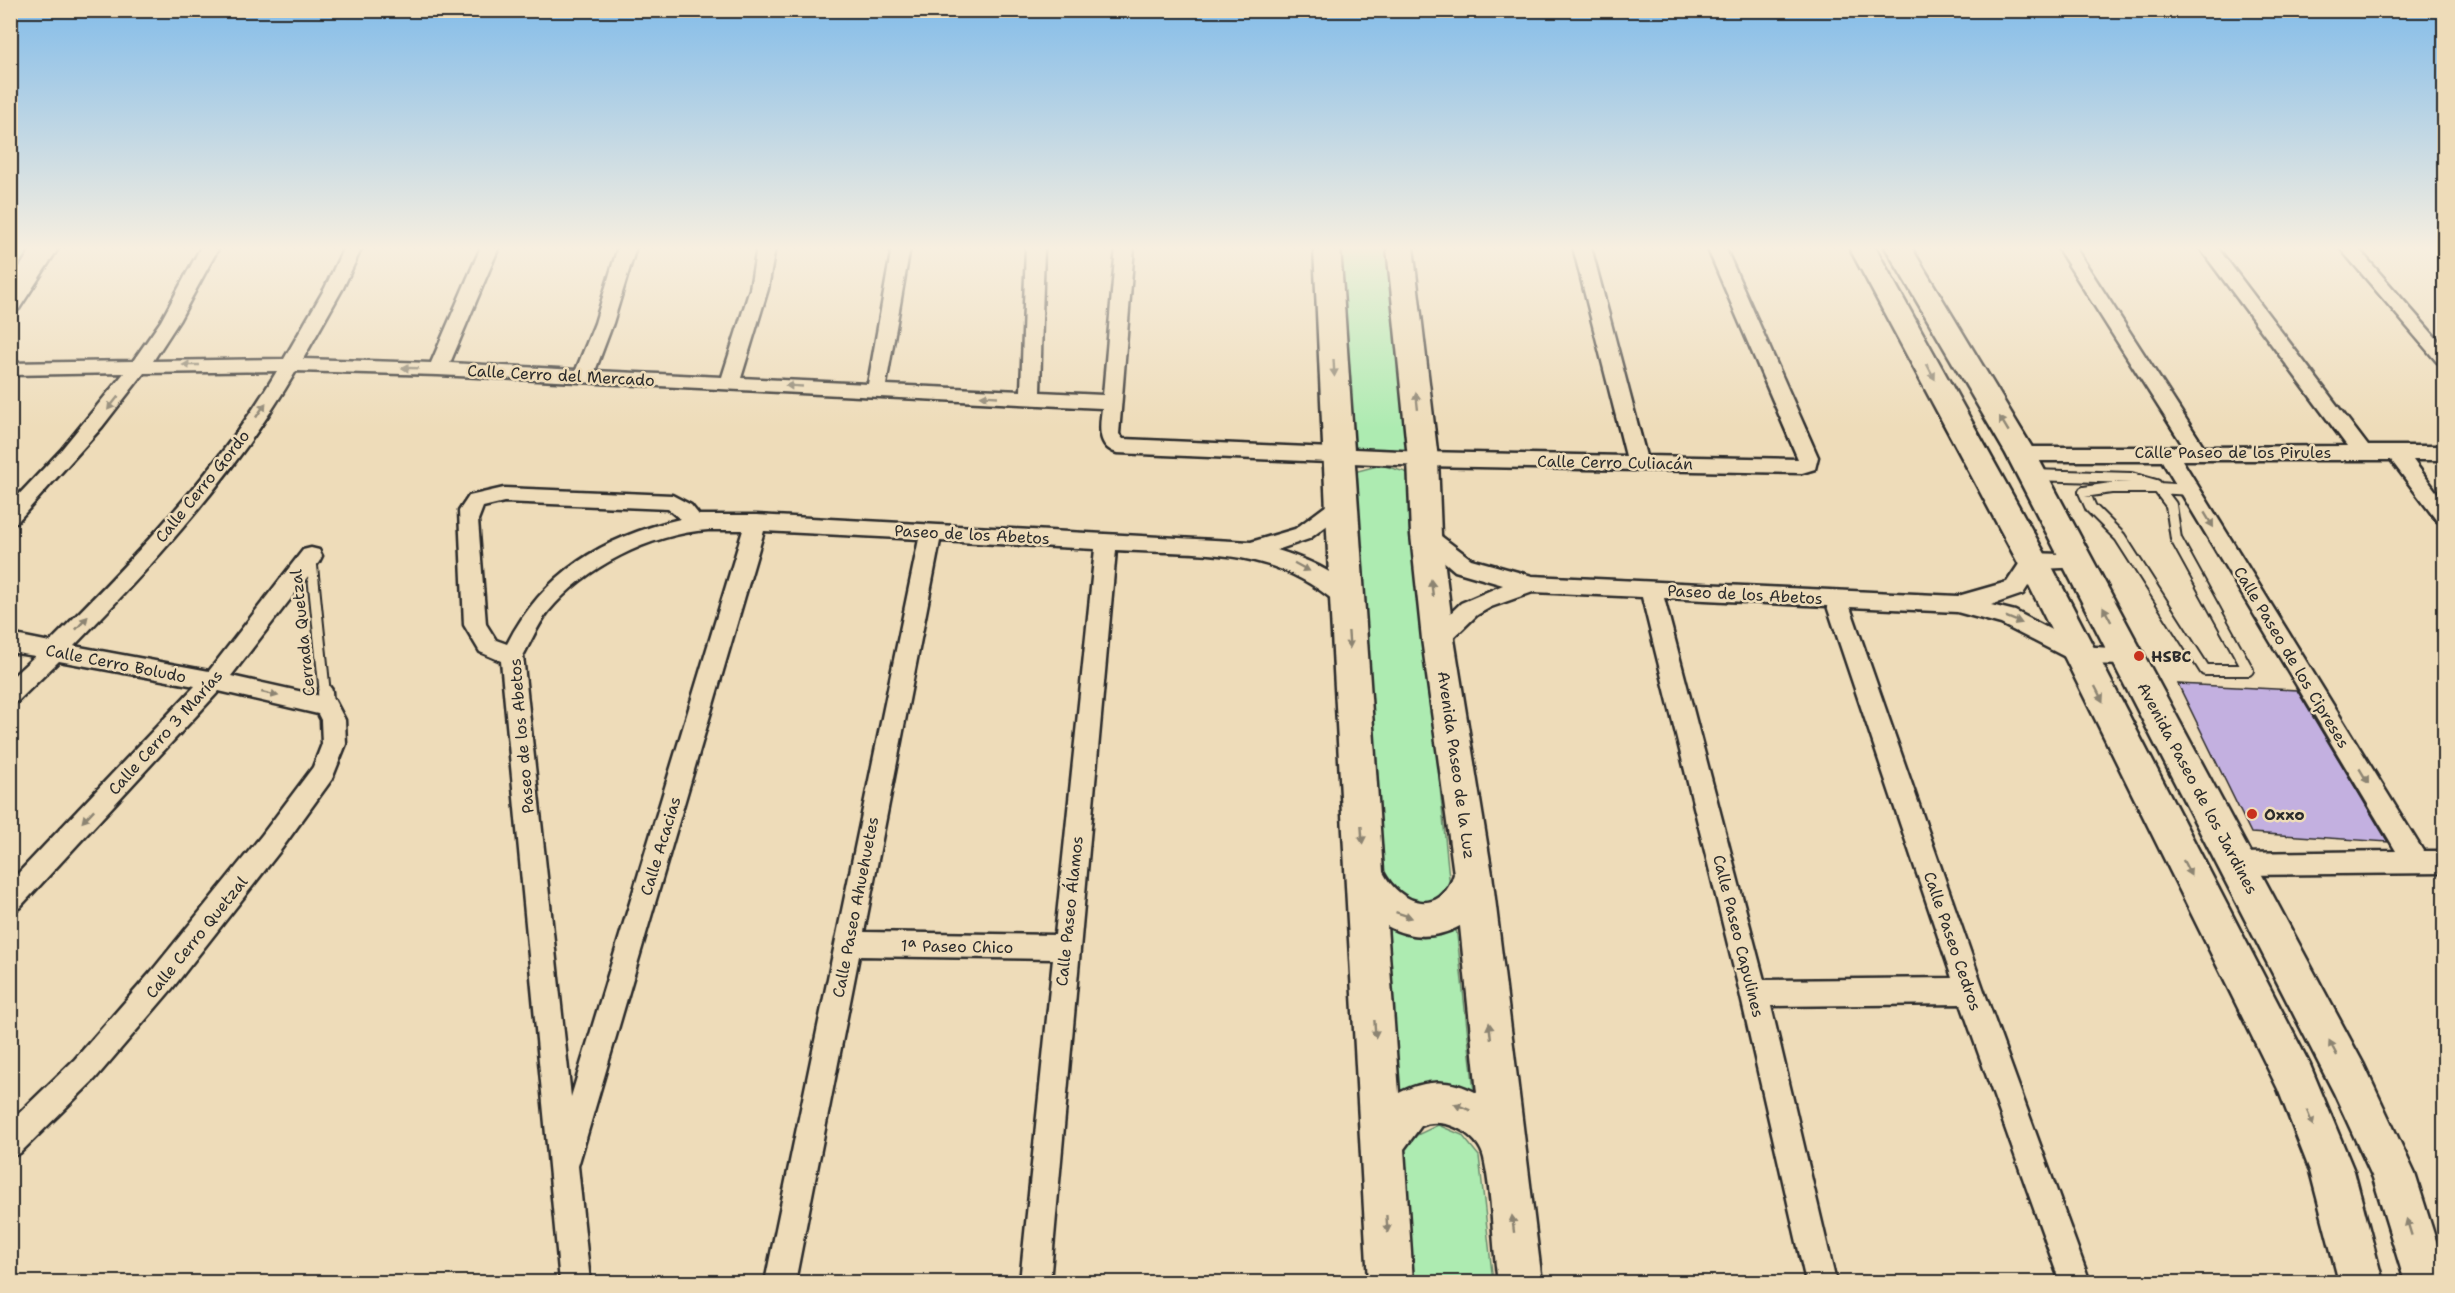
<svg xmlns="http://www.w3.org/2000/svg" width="2455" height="1293" font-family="'Shantell Sans',sans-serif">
  <rect width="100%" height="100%" fill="#eedcb9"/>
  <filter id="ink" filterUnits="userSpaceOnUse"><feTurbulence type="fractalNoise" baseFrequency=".0167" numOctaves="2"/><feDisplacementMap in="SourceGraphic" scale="12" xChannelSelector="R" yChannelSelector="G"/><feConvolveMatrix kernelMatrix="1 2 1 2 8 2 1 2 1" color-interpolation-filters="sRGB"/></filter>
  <g filter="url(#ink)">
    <!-- green -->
    <path fill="#adebb1" stroke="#6c8b6e" stroke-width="1.5" d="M11,247H37L11,290Z
      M1338,247H1391L1407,450L1355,448Z
      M1381,465L1409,473L1450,888L1437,900L1419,904L1384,887L1354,472Z
      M1384,917H1455L1475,1101L1397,1100Z
      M1438,1125L1462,1135L1479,1156L1493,1282H1411L1401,1153L1417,1135Z"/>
    <!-- building -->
    <path fill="#c3b0e0" stroke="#2b2b2b" stroke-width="1.5" d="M2178,684L2297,690L2388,842L2251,833Z"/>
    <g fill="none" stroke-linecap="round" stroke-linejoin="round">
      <defs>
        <path id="lane-far1" d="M2032,475L2131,478L2156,485L2158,488
          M2111,488H2158L2171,505L2176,539L2248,670H2205L2120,537L2091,508L2084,492Z
          M2158,488L2191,490
          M311,556L325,694"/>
        <path id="lane" d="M325,692L326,706"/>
        <path id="street" d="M201,247H219L179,321L153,361L284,359L325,288L344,247H362L343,288L303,359L431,363L481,247H499L450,363L576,370L595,323L618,247H636L613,323L595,371L722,377L750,289L757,247H775L768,289L741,378L868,384L892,247H910L886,385L1021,391L1026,247H1044L1040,392L1103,395L1116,247H1134L1119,434L1123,439L1423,452L1626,456L1573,247H1591L1646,456L1798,459L1707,247H1725L1818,457L1815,469L1802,473L1423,466L1117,453C1096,447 1100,425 1102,408L438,375L296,371C236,473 156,562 74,646L209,671L303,550L311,548L319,550L322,556L319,562L231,676L334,699L345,720L346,744L332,779L280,851L171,990L95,1079L20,1153L10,1157V1122L75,1059L151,972L262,835L313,767L322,744L321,720L318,714L219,691L19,908L10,911V882L195,686L59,661L18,701L10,703V679L35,656L10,652V634L50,642C133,559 217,472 277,371L144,373L102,427L17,522L10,524V504L61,450L124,373L10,375V363L133,361L161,321Z
          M2057,247H2075L2204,447L2347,446L2199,247H2217L2368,446H2444V460H2413L2444,502V523L2437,521L2391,460H2182L2423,851H2444V873L2238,875L2229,872L2225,864L2229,856L2238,853L2396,851L2162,461H2021L2014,459L2011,454L2014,449L2021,447H2184Z
          M2339,247H2357L2444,347V364L2437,362Z
          M504,488L672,495L691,505L699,515H756L1251,542L1295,529L1335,499L1342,497L1349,499L1352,504L1349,509L1309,539L1277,550C1303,558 1343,573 1357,598L1354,604L1346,606L1338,604C1269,545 1201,555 1116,550L1050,1282H1020L1053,959L859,956L795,1282H765L919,539L764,531L578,1166L590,1282H560L501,661L480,652L464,625L459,511L469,496ZM504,502L668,509L680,519C603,537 543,573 507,644L496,640L486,624L478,520L483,507ZM708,530H743L571,1097L523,656C531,641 538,625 548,612C585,567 650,534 708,530ZM940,541L1095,549L1055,935L864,932Z
          M1426,527L1433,530L1471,559L1532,576L1958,596L2007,582L2025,555L2033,553L2086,555L2089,561L2086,567L2039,569L2023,594L1991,605L2015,611L2082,646L2137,650L2140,656L2137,662L2129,665L2079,664L2001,624L1957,612L1850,607L1984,991L2090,1282H2060L1961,1004L1771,1006L1836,1282H1806L1740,993L1642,597L1533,592L1491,607L1477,615L1446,645L1438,648L1430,645L1427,639L1430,633L1461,603L1503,585L1455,571L1419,540L1415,535L1419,530ZM1664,598L1827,606L1952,978L1764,980Z"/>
        <path id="secondary" d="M33,247H59L19,309L10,311V282Z
          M1314,247H1340L1383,872C1400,905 1441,918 1454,874L1422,639L1411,535L1408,459L1387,247H1413L1438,459L1441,535L1454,639L1492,874L1542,1282H1498C1492,1242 1493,1198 1484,1158C1479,1134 1443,1115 1421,1126L1404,1149L1413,1282H1368L1330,598ZM1387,926C1411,939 1436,939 1460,926L1477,1093C1450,1079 1427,1079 1399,1093Z
          M1849,247H1875L2049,561L2310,1065L2354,1171L2383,1282H2339L2310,1171L2278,1089L2017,561Z
          M1885,247H1911L2036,454L2364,1065L2415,1174L2444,1266V1282H2405L2373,1178L2334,1093L2006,454Z"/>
      </defs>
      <!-- lane-far1 casing -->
      <use href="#lane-far1" stroke="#2b2b2b" stroke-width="14"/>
      <!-- lane casing -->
      <use href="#lane" stroke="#2b2b2b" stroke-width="19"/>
      <!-- street casing -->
      <use href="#street" stroke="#2b2b2b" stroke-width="5"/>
      <!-- secondary casing -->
      <use href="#secondary" stroke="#2b2b2b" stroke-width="5"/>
      <!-- lane-far1 -->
      <use href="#lane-far1" stroke="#eedcb9" stroke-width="10"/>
      <!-- lane -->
      <use href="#lane" stroke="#eedcb9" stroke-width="14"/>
      <!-- street -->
      <use href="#street" fill="#eedcb9" fill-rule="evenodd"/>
      <!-- secondary -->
      <use href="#secondary" fill="#eedcb9" fill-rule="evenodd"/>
    </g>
    <!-- one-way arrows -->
    <defs><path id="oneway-solid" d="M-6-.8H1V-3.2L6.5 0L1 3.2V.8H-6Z" transform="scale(1.5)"/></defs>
    <g fill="#8c8472">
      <use href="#oneway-solid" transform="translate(191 365) rotate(180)"/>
      <use href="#oneway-solid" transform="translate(410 368) rotate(-178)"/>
      <use href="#oneway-solid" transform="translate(1334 368) rotate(87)"/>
      <use href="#oneway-solid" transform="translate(1931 372) rotate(62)"/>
      <use href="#oneway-solid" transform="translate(794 386) rotate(-177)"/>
      <use href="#oneway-solid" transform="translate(989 396) rotate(-177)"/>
      <use href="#oneway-solid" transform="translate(1417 401) rotate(-96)"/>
      <use href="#oneway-solid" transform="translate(113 403) rotate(128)"/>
      <use href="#oneway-solid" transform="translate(261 410) rotate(-56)"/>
      <use href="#oneway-solid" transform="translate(2004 424) rotate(-121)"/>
      <use href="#oneway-solid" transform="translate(2209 520) rotate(59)"/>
      <use href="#oneway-solid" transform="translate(1302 567) rotate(28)"/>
      <use href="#oneway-solid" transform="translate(1432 588) rotate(-97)"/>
      <use href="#oneway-solid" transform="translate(2107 614) rotate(-118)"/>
      <use href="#oneway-solid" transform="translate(2014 620) rotate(22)"/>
      <use href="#oneway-solid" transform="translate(82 623) rotate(-47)"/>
      <use href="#oneway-solid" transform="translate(1349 640) rotate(86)"/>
      <use href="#oneway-solid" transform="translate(270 694) rotate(13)"/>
      <use href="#oneway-solid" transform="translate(2099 694) rotate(63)"/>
      <use href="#oneway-solid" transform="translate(2364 776) rotate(59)"/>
      <use href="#oneway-solid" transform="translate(88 816) rotate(133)"/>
      <use href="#oneway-solid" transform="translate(1362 835) rotate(86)"/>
      <use href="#oneway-solid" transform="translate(2187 868) rotate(63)"/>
      <use href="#oneway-solid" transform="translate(1404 915) rotate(19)"/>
      <use href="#oneway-solid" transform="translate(1375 1029) rotate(86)"/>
      <use href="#oneway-solid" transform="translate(1490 1031) rotate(-96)"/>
      <use href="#oneway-solid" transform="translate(2333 1048) rotate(-117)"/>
      <use href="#oneway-solid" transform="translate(1462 1107) rotate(-158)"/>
      <use href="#oneway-solid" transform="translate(2310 1118) rotate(68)"/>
      <use href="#oneway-solid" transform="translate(1387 1224) rotate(86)"/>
      <use href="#oneway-solid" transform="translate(1513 1224) rotate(-97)"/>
      <use href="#oneway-solid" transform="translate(2409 1227) rotate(-107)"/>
    </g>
  </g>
  <!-- sky -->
  <linearGradient id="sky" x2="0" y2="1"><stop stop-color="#83bce9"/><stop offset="0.58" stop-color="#f7efe0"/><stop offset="1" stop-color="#f7efe0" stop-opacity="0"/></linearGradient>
  <rect width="2455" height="428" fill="url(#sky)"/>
  <!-- markers -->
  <g fill="#c8321e" stroke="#eedcb9" stroke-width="2">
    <circle cx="2139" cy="656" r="6"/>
    <circle cx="2252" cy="814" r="6"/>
  </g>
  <g text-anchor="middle" stroke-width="5" stroke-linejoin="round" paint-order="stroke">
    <!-- street labels -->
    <g font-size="16" fill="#2b2b2b" stroke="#eedcb9">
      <text transform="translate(561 375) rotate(3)" y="6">Calle Cerro del Mercado</text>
      <text x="2233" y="458">Calle Paseo de los Pirules</text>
      <text transform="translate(1615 462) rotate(1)" y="6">Calle Cerro Culiacán</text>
      <text transform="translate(202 486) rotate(-51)" y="6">Calle Cerro Gordo</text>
      <text transform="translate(972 534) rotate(3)" y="6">Paseo de los Abetos</text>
      <text transform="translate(1745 594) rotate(3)" y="6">Paseo de los Abetos</text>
      <text transform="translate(302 633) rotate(-96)" y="6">Cerrada Quetzal</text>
      <text transform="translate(2292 657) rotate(59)" y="6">Calle Paseo de los Cipreses</text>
      <text transform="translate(116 663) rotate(11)" y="6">Calle Cerro Boludo</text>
      <text transform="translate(165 732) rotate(-48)" y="6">Calle Cerro 3 Marías</text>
      <text transform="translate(521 736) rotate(-95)" y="6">Paseo de los Abetos</text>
      <text transform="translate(1457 765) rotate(82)" y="6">Avenida Paseo de la Luz</text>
      <text transform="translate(2198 788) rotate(62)" y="6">Avenida Paseo de los Jardines</text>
      <text transform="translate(660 846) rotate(-73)" y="6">Calle Acacias</text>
      <text transform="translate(855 907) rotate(-79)" y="6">Calle Paseo Ahuehuetes</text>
      <text transform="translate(1069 911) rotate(-84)" y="6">Calle Paseo Álamos</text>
      <text transform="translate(1739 936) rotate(76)" y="6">Calle Paseo Capulines</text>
      <text transform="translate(196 937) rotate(-51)" y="6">Calle Cerro Quetzal</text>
      <text transform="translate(1953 941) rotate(71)" y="6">Calle Paseo Cedros</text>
      <text transform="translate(957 946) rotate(1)" y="6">1ª Paseo Chico</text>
    </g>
    <!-- poi labels -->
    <g font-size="16" font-weight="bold" fill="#2b2b2b" stroke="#eedcb9" text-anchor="start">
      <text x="2151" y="662">HSBC</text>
      <text x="2264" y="820">Oxxo</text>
    </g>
  </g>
  <!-- margin -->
  <rect width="2455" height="1293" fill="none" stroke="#eedcb9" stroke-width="36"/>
  <rect x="18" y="18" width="2419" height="1257" fill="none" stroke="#2b2b2b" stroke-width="2" filter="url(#ink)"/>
</svg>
